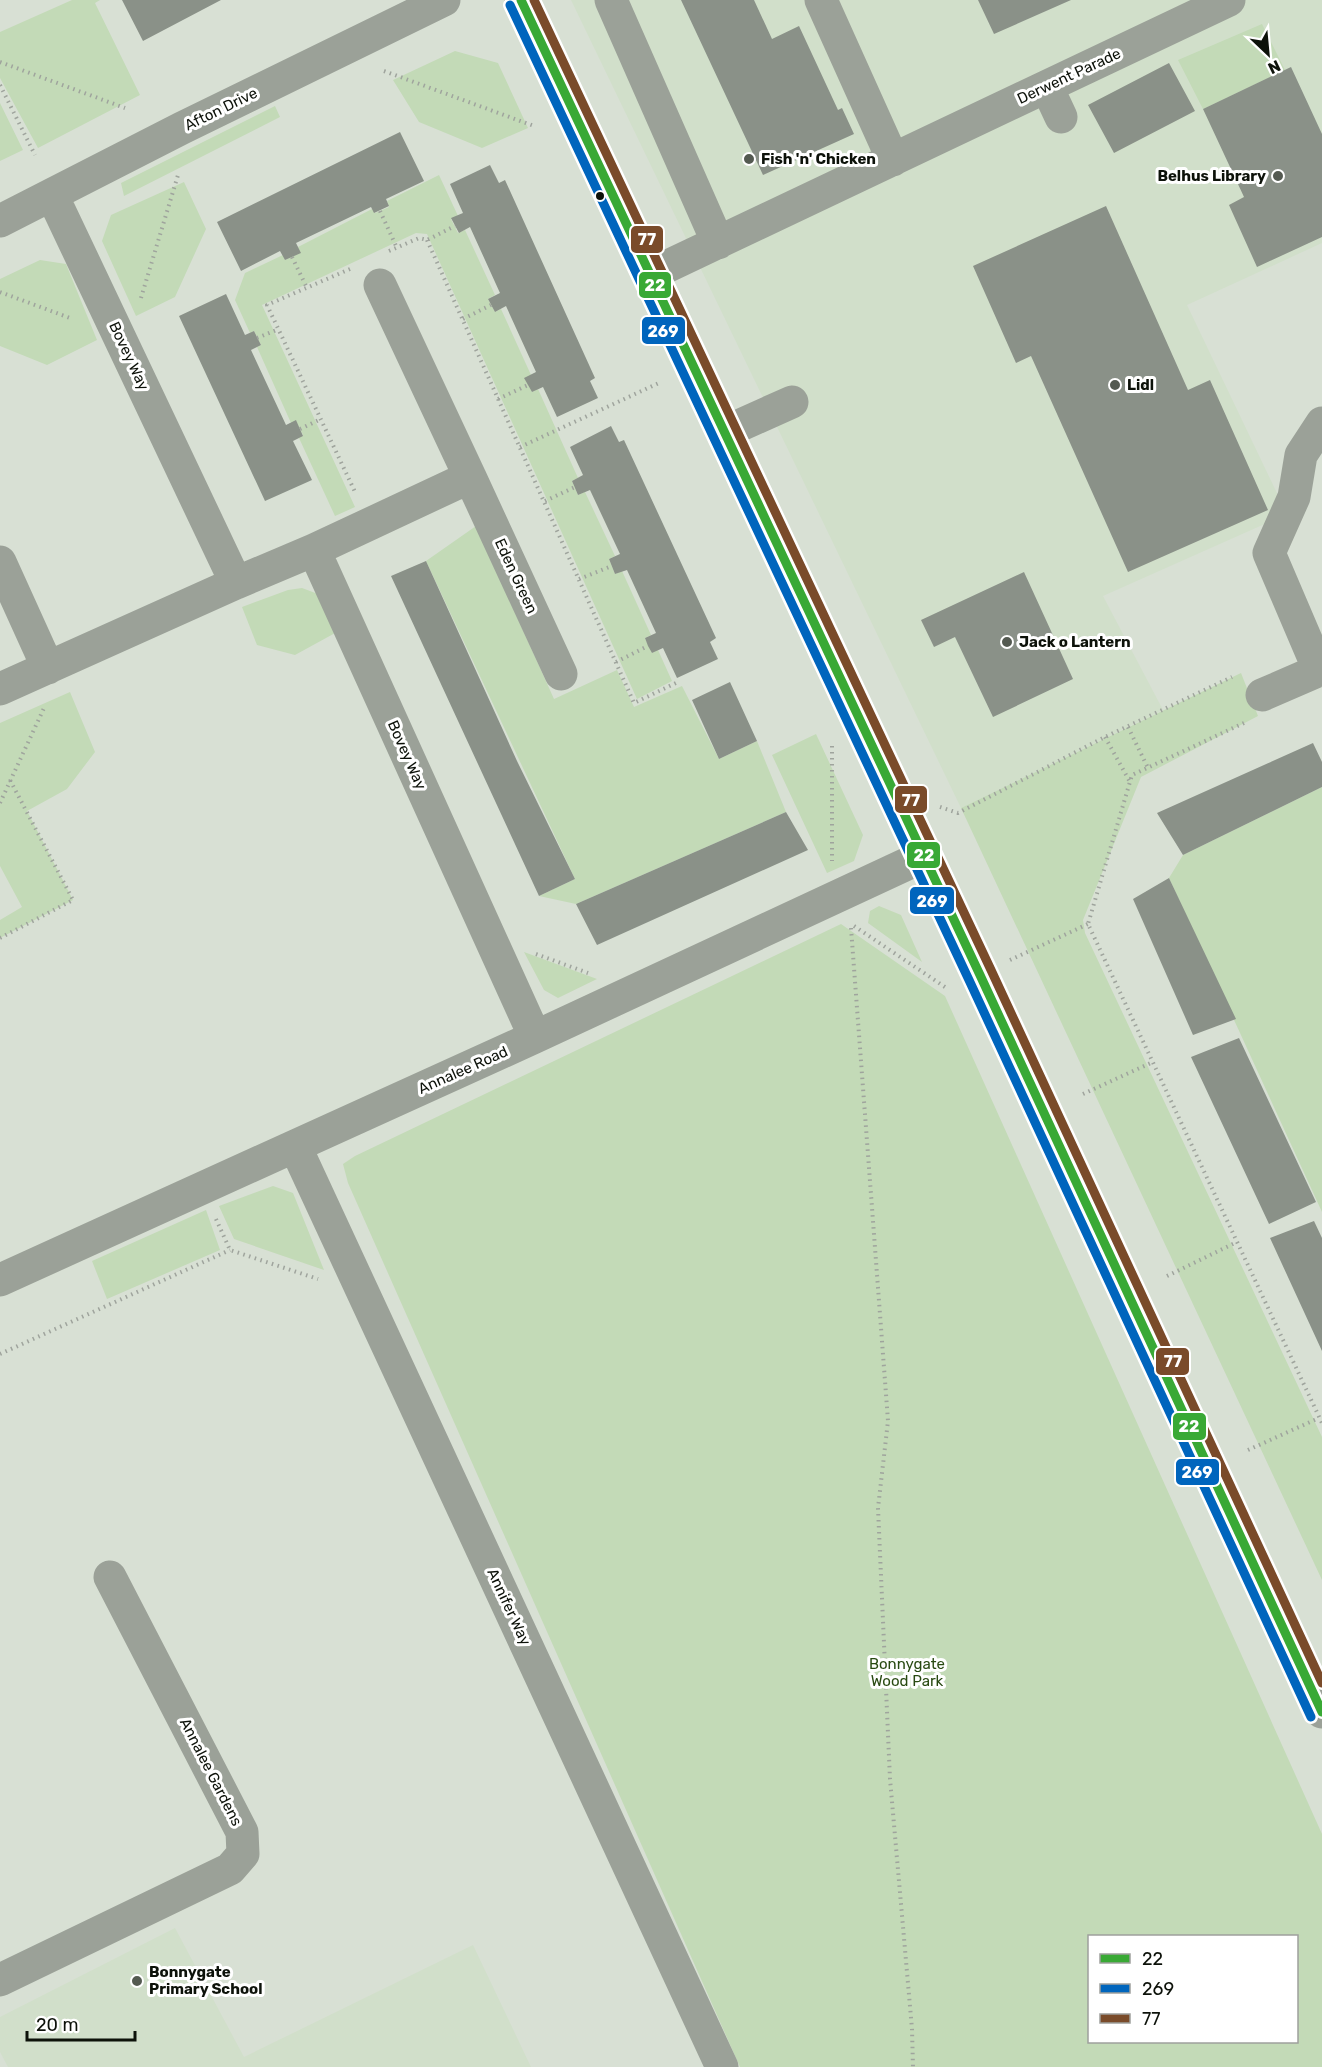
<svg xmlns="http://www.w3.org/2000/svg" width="1322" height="2067" font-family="Rubik,sans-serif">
  <rect width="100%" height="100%" fill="#d8e0d4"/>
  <!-- built -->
  <path fill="#d1dfca" d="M571,0H1322V243L1187,305L1287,514L1103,596L1163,710L961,808Z
    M175,1928L244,2057L473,1945L531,2067H8L0,2052V2017Z"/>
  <!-- green -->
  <path fill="#c3dab7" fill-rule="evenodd" d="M72,0H100L95,3L140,95L38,148L0,78V32Z
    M1262,24L1285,70L1203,109L1178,60Z
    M455,51L498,63L528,128L482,148L419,122L393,80Z
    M0,103L23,150L0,161Z
    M275,106L280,117L124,196L121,183Z
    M439,175L458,216L451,219L458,233L465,230L495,295L488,299L495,312L501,309L531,375L525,379L532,392L538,389L578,478L572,481L578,495L585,492L615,556L609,559L615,574L622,571L651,635L645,638L652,653L658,650L672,681L637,699L427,234L416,233L262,305L355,507L335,516L299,438L303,435L296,421L291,423L257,347L261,345L254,331L250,333L235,300L245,273L283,255L285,260L300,253L298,247L372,209L375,213L389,207L387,201Z
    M184,182L206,229L175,297L136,316L102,241L111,215Z
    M40,260L66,264L97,340L47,365L0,346V279Z
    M476,526L554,699L617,670L634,707L682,686L719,759L757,741L786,812L576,904L539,896L575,879L426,561Z
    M302,588L318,594L337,632L295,655L257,645L242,607L288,590Z
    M1241,673L1258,716L1141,777L1083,920L1085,933L1322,1437V1580L961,808Z
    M70,692L95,752L67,789L27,811L73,900L0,938V920L22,907L0,866V723Z
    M816,734L863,835L854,861L827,873L772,755Z
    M1322,787V1212L1169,878L1183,855Z
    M879,906L901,915L922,962L868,923L870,911Z
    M841,924L945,996L1322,1834V2067H740L348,1183L343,1164L355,1156ZM1296,1936V2042H1090V1936Z
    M524,952L597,979L558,998L544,990Z
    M273,1186L293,1193L324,1270L234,1239L219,1206Z
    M206,1210L220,1250L107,1299L92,1261Z"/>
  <!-- building -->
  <path fill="#8a9188" d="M122,0H221L143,41Z
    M681,0H754L772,39L799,26L838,110L842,108L854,134L763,175Z
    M978,0H1071L994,34Z
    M1169,63L1195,111L1114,153L1088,105Z
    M1291,67L1322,134V237L1257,267L1229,205L1244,197L1203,109Z
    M400,132L424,181L386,199L389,206L374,213L371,207L296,243L301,253L285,260L280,251L241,271L217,222Z
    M490,165L499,183L505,180L595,378L590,381L598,398L557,417L543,387L532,392L524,378L536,372L506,306L495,312L488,299L500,293L470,227L459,233L451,218L463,213L450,184Z
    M1106,206L1188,390L1210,380L1268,510L1128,572L1031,356L1016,363L973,266Z
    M226,294L245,335L254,331L261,345L251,350L286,425L296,420L303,436L293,441L312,480L265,501L179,316Z
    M611,426L619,442L624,440L716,638L710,642L718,659L677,678L663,648L652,653L648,646L645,638L656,633L627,570L615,574L609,559L620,554L590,490L578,495L572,481L583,475L570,447Z
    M426,561L517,761L575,879L539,896L391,576Z
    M1024,572L1073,679L993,717L955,637L934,647L921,620Z
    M730,682L757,741L719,759L692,700Z
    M1313,743L1322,762V787L1183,855L1157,813Z
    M786,812L808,850L597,945L576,904Z
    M1169,878L1236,1019L1193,1035L1133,899Z
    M1239,1038L1316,1202L1269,1224L1191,1057Z
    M1314,1221L1322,1238V1351L1270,1238Z"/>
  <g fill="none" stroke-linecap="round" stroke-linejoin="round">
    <!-- path -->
    <path stroke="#9fa49d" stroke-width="4" stroke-dasharray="1.5 4.5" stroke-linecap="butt" d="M0,62L125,108
      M384,71L534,126
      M0,85L35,155
      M380,211L397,248
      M427,240L634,703L678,682
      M389,251L419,238L427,240L455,226
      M292,257L307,288
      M350,269L267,305L356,494
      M0,292L70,318
      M141,298L178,175
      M463,319L491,305
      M257,338L279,329
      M498,399L528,385
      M300,429L321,419
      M520,447L659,383
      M545,501L575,487
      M579,579L612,566
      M616,662L648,646
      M1244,723L1132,775L1088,924L1322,1423
      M1128,727L1148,768
      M1105,737L1130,782
      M832,746V861
      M0,803L44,708
      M940,807L958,813L1105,737L1232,677
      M854,926L945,987
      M851,928L888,1421L878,1508L890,1779L912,2029L913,2067
      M0,938L73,900L10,780
      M536,954L588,973
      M1010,960L1088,924
      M1083,1094L1153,1062
      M216,1219L230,1250L318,1279
      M1167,1276L1237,1242
      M0,1354L230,1250
      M1248,1450L1319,1418"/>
    <!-- minor -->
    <path stroke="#9ba198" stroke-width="33" d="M521,0L980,975L1322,1712
      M611,0L718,243
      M821,0L893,160
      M1047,87L1061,117
      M52,195L236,583L314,550L535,1037
      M0,221L182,128L444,0
      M649,275L1229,0
      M725,432L792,402
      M470,477L561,674
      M314,550L470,477L380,285
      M0,562L48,668
      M1319,670L1269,553L1294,497L1301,455L1322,423
      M0,689L236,583
      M1262,695L1322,669
      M295,1146L722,2067
      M0,1280L535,1037L924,856
      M0,1980L230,1869L243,1854L242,1832L110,1577"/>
    <defs>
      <path id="bus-1" d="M521,0L980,975L1322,1712"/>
      <path id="bus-2" d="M510,5L969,980L1311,1717"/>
      <path id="bus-3" d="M534,0L991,970L1322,1683"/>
    </defs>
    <!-- bus-1 casing -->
    <use href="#bus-1" stroke="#fff" stroke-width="14"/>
    <!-- bus-2 casing -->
    <use href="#bus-2" stroke="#fff" stroke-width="14"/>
    <!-- bus-3 casing -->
    <use href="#bus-3" stroke="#fff" stroke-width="14"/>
    <!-- bus-1 -->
    <use href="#bus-1" stroke="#39a935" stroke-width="9"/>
    <!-- bus-2 -->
    <use href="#bus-2" stroke="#0065bd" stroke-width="9"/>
    <!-- bus-3 -->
    <use href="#bus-3" stroke="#7a4b2a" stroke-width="9"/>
  </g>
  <!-- markers -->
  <g fill="#545a51" stroke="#fff" stroke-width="2">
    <circle cx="749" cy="159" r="6"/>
    <circle cx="1278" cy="176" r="6"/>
    <circle cx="1115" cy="385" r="6"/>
    <circle cx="1007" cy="642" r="6"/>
    <circle cx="137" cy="1981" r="6"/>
  </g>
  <circle fill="#0d120a" stroke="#fff" stroke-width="2" cx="600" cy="196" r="5"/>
  <g text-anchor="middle" stroke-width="6" stroke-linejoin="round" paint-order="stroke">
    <!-- street labels -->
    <g font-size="15" fill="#0d120a" stroke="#fff">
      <text transform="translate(1069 76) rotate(-25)" y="5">Derwent Parade</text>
      <text transform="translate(221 109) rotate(-26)" y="5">Afton Drive</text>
      <text transform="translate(129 356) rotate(65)" y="5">Bovey Way</text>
      <text transform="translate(516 576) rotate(65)" y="5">Eden Green</text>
      <text transform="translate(407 755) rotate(66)" y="5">Bovey Way</text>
      <text transform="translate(463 1070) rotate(-24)" y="5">Annalee Road</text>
      <text transform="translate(509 1607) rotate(65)" y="5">Annifer Way</text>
      <text transform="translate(211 1772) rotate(63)" y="5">Annalee Gardens</text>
    </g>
    <!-- poi labels -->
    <g font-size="15" font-weight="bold" fill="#0d120a" stroke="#fff" text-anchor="start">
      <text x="761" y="164">Fish 'n' Chicken</text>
      <text x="1266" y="181" text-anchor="end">Belhus Library</text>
      <text x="1127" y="390">Lidl</text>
      <text x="1019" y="647">Jack o Lantern</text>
      <text x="149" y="1977">Bonnygate<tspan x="149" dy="17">Primary School</tspan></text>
    </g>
    <!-- park labels -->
    <g font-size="15" fill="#294a12" stroke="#fff">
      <text x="907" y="1669">Bonnygate<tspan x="907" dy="17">Wood Park</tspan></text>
    </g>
  </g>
  <g stroke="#fff" stroke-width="2">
    <rect x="630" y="225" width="34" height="29" rx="6" fill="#7a4b2a"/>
    <rect x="638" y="271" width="34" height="28" rx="6" fill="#39a935"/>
    <rect x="641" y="316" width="45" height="29" rx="6" fill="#0065bd"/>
    <rect x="894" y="785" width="34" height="29" rx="6" fill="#7a4b2a"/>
    <rect x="906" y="841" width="35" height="28" rx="6" fill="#39a935"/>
    <rect x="909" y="886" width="46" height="29" rx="6" fill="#0065bd"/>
    <rect x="1155" y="1347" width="35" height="29" rx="6" fill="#7a4b2a"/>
    <rect x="1172" y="1412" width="35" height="29" rx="6" fill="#39a935"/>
    <rect x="1175" y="1458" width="45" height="28" rx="6" fill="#0065bd"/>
  </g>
  <g font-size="16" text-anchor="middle" font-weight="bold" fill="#fff">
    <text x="647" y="245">77</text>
    <text x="655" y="291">22</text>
    <text x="663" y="337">269</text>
    <text x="911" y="806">77</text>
    <text x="924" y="861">22</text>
    <text x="932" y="907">269</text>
    <text x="1173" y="1367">77</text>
    <text x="1189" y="1432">22</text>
    <text x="1197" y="1478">269</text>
  </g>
  <!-- legend -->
  <rect x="1088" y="1935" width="210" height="108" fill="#ffffff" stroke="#9ea09d" stroke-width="1.5"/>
  <rect x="1100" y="1954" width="30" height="9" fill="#39a935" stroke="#9ea09d" stroke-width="1.5"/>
  <text x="1142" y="1965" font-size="18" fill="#0d120a">22</text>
  <rect x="1100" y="1984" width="30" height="9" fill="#0065bd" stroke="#9ea09d" stroke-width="1.5"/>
  <text x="1142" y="1995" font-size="18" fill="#0d120a">269</text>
  <rect x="1100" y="2014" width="30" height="9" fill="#7a4b2a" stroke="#9ea09d" stroke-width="1.5"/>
  <text x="1142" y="2025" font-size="18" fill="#0d120a">77</text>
  <!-- north arrow -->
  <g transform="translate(1268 54) rotate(154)" stroke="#ffffff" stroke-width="4.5" paint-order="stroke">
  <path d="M0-4.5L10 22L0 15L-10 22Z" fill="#0d120a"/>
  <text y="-9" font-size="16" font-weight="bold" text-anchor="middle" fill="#0d120a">N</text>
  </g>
  <!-- scale -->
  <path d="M27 2031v9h108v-9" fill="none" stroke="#0d120a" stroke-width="3"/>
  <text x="36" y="2031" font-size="18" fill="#0d120a" stroke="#ffffff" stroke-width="4.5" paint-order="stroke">20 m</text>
</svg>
